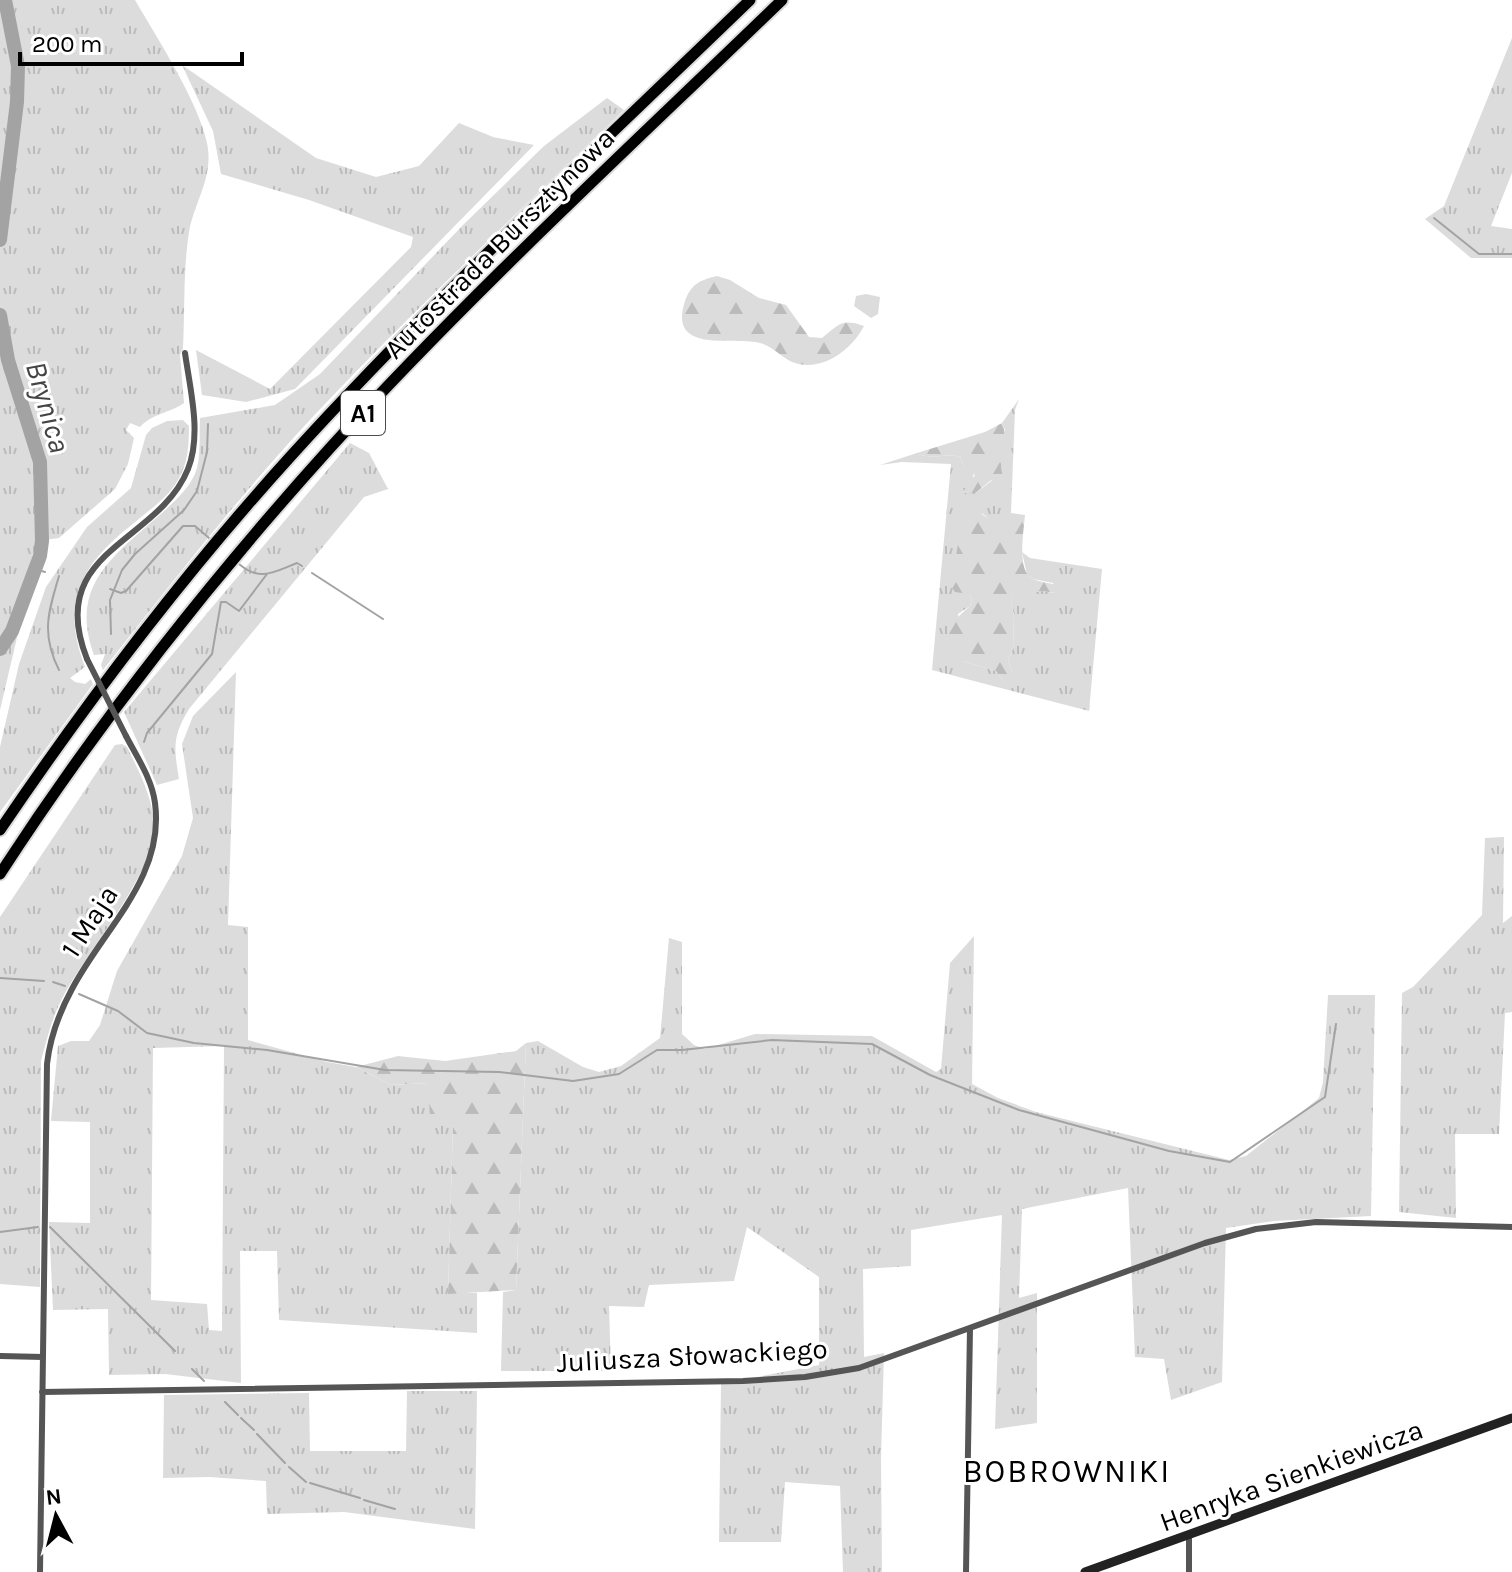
<svg xmlns="http://www.w3.org/2000/svg" width="1512" height="1572" font-family="Karla,sans-serif">
  <defs>
    <pattern id="grass-tufts" width="24" height="20" patternUnits="userSpaceOnUse" patternTransform="scale(2)"><rect width="24" height="20" fill="#dcdcdc"/><path d="M3 7l-1-3M5 7V3M7 7l1-3M15 17l-1-3M17 17v-4M19 17l1-3" fill="none" stroke="#bbb"/></pattern>
    <pattern id="forest-firs" width="22" height="20" patternUnits="userSpaceOnUse" patternTransform="scale(2)"><rect width="22" height="20" fill="#dcdcdc"/><path d="M5 1l3.5 6h-7zM16 11l3.5 6h-7z" fill="#bbb"/></pattern>
  </defs>
  <rect width="100%" height="100%" fill="#fff"/>
  <!-- grass -->
  <path fill="url(#grass-tufts)" fill-rule="evenodd" d="M0,0H135C157,38 198,101 207,143C214,177 195,200 189,232C183,270 185,310 183,348L180,355L184,403C170,413 153,413 140,427L130,423L126,430L134,438L128,464L115,489L59,538L37,541L10,629L0,644Z
    M1512,38V173L1491,226L1512,229V258H1471L1425,219L1444,206Z
    M182,65L316,158L376,177L419,166L459,123L493,137L534,145L295,389L246,402L202,395L196,350L270,389L411,247L413,237L309,200L221,174L213,131Z
    M607,98L624,110C514,217 400,322 296,435C228,510 166,590 103,670L101,665L105,654L94,655C68,584 115,555 163,512C176,500 192,486 197,468C201,453 199,434 200,418L275,405L320,374L464,224L544,146Z
    M866,294L880,297L878,314L871,318L854,306L856,296Z
    M1019,399L1015,410L1011,513L999,522H992L982,513L969,594L972,600L970,606L958,614L962,661L996,671L1004,682L1013,673L1008,661L1013,649L1014,615L1011,602L1013,595L1041,591L1055,593L1053,583L1033,579L1027,575L1022,552L1030,558L1102,569L1089,711L932,670L951,464L902,462L880,465L917,453C931,461 946,452 960,457L963,464L974,472L972,482L963,492L974,494L1002,473L999,467L1005,430L1002,423Z
    M183,420L189,426C189,444 188,464 178,480C168,498 149,510 134,523C81,564 60,602 85,667L70,678L75,682L85,684L91,679L93,684L0,812V747L19,664L46,587L87,527L131,488L146,435L152,428L167,421Z
    M350,443L369,453L388,489L364,497L189,709C172,737 174,748 179,779L157,785L124,712Z
    M19,629L0,710V653Z
    M236,672L228,925L248,927V1040L327,1062L356,1067L391,1085L428,1083L453,1123L448,1293H477V1333L279,1320L277,1251H240L241,1383L165,1374L109,1375L108,1309L53,1310L49,1222L90,1223V1122L51,1121L58,1046L71,1041H89L100,1025L117,971L182,856L193,818L182,744L193,716ZM224,1046L222,1331L209,1330L207,1304L151,1300L153,1048Z
    M122,744L127,747C140,774 154,799 154,829C153,875 86,953 63,997C52,1017 47,1039 41,1061L40,1287L0,1284V917L115,745Z
    M1504,837L1503,923L1512,916V1012L1505,1013L1499,1134H1455L1456,1218L1399,1212L1402,993L1413,987L1482,915L1485,838Z
    M974,936L972,1084L998,1098L1036,1112L1229,1160L1246,1156L1319,1098L1323,1082L1328,995H1375L1371,1216L1274,1221L1226,1228L1222,1382L1171,1400L1164,1359L1135,1357L1128,1188L1022,1209L1019,1298L1037,1293V1423L995,1429L1002,1215L911,1230V1266L863,1269L864,1357L884,1353L881,1457L882,1572H843L840,1486L785,1482L781,1542H719L721,1384L819,1365V1277L747,1227L734,1281L649,1285L644,1307L609,1306L611,1371H501L503,1292L516,1290L526,1043L538,1041L583,1067L599,1072L621,1066L660,1038L669,938L682,942V1034L694,1045L705,1049L755,1034L872,1036L936,1072L941,1069L950,963Z
    M407,1391H477L475,1529L344,1512L267,1514L266,1481L209,1477L163,1478L164,1395L309,1393L310,1451H406Z"/>
  <!-- forest -->
  <path fill="url(#forest-firs)" d="M717,276L730,280L759,298L786,305L809,337L822,338C839,324 842,318 864,326C851,351 821,373 792,362C781,357 772,346 760,343C734,336 667,355 685,301C691,284 700,280 717,276Z
    M1002,423C1010,441 996,456 1003,476L990,481L974,494L963,492L975,475L963,464L960,457C945,452 931,461 917,453L985,432Z
    M970,506C990,517 989,528 1011,513L1025,515C1024,530 1016,572 1033,579C1042,583 1051,582 1059,587L1056,593L1041,591L1013,596L1011,602L1014,615L1013,649L1008,661L1013,673L1011,682H1004L996,671L962,661L948,646L949,625L970,606L972,600L969,594L955,592L951,586L958,544Z
    M526,1043L516,1290L448,1294L453,1123L430,1119L428,1083L391,1085L356,1067L398,1056L445,1061L516,1051Z"/>
  <g fill="none" stroke-linecap="round" stroke-linejoin="round">
    <!-- stream -->
    <path stroke="#a3a3a3" stroke-width="2" d="M1434,218L1479,254H1512
      M239,564C260,582 274,572 297,563L302,566
      M35,569L45,572
      M312,573L383,619
      M59,576C48,613 41,634 59,670
      M110,589L121,593L126,591L183,526H195L209,538
      M111,634L110,600L122,570L135,554L184,510L197,491L207,452L208,424
      M144,742L147,733L212,654L221,602H226L239,611L267,574
      M0,978L44,981
      M53,982L65,986
      M79,994L118,1011L147,1033L194,1043L267,1050L385,1070L499,1072L573,1081L619,1074L657,1050H682L772,1040L872,1044L930,1075L1019,1110L1169,1151L1230,1162L1325,1097L1336,1024
      M50,1227L175,1351
      M0,1232L38,1227
      M192,1369L204,1381
      M225,1402L238,1415
      M241,1418L254,1430
      M257,1434L285,1463
      M289,1467L306,1482
      M310,1483L360,1498
      M364,1500L395,1509"/>
    <!-- river -->
    <path stroke="#a3a3a3" stroke-width="14" d="M0,240L17,102L18,66L5,0
      M0,315L8,360L40,462L42,541L40,556L12,631L0,649"/>
    <defs>
      <path id="highway" d="M0,830C88,700 184,574 290,457C435,297 595,150 750,0
        M0,874C98,723 210,581 330,448C473,291 630,147 782,0"/>
    </defs>
    <!-- highway casing -->
    <use href="#highway" stroke="#dbdbdb" stroke-width="15"/>
    <!-- street -->
    <path stroke="#555" stroke-width="6" d="M87,659C44,550 158,544 188,469C202,434 190,389 185,353
      M0,1356L43,1357
      M42,1392L743,1381L805,1377L859,1368L1205,1243L1256,1229L1316,1222L1512,1227
      M40,1572L47,1064C50,1037 59,1013 72,989C104,928 165,877 155,803C152,779 137,757 126,736
      M966,1572L970,1328
      M1189,1572V1536"/>
    <!-- secondary -->
    <path stroke="#222" stroke-width="9" d="M1085,1572L1512,1418"/>
    <!-- highway -->
    <use href="#highway" stroke="#000" stroke-width="11"/>
    <!-- street-bridge -->
    <path stroke="#555" stroke-width="6" d="M87,659L126,736"/>
  </g>
  <g text-anchor="middle" stroke-width="6" stroke-linejoin="round" paint-order="stroke">
    <!-- shield labels -->
    <rect fill="#fff" stroke="#4c4c4c" stroke-width="2" x="341" y="391" width="44" height="44" rx="6"/>
    <g font-size="26" font-weight="bold" fill="#000">
      <text x="363" y="422">A1</text>
    </g>
    <!-- street labels -->
    <g font-size="28" fill="#000" stroke="#fff">
      <text transform="translate(499 243) rotate(-45)" y="10">Autostrada Bursztynowa</text>
      <text transform="translate(89 921) rotate(-57)" y="10">1 Maja</text>
      <text transform="translate(692 1355) rotate(-3)" y="10">Juliusza Słowackiego</text>
      <text transform="translate(1291 1475) rotate(-20)" y="10">Henryka Sienkiewicza</text>
    </g>
    <!-- water labels -->
    <g font-size="30" font-style="italic" fill="#444" stroke="#fff">
      <text transform="translate(48 407) rotate(74)" y="10">Brynica</text>
    </g>
    <!-- quarter labels -->
    <g font-size="32" letter-spacing="2" fill="#000" stroke="#fff">
      <text x="1067" y="1482">BOBROWNIKI</text>
    </g>
  </g>
  <!-- north arrow -->
  <g transform="translate(56 1516) rotate(353)" stroke="#ffffff" stroke-width="6" paint-order="stroke">
  <path d="M0-6L14 30L0 20L-14 30Z" fill="#000000"/>
  <text y="-12" font-size="22" font-weight="bold" text-anchor="middle" fill="#000000">N</text>
  </g>
  <!-- scale -->
  <path d="M20 52v12h222v-12" fill="none" stroke="#000000" stroke-width="4"/>
  <text x="32" y="52" font-size="24" fill="#000000" stroke="#ffffff" stroke-width="6" paint-order="stroke">200 m</text>
</svg>
